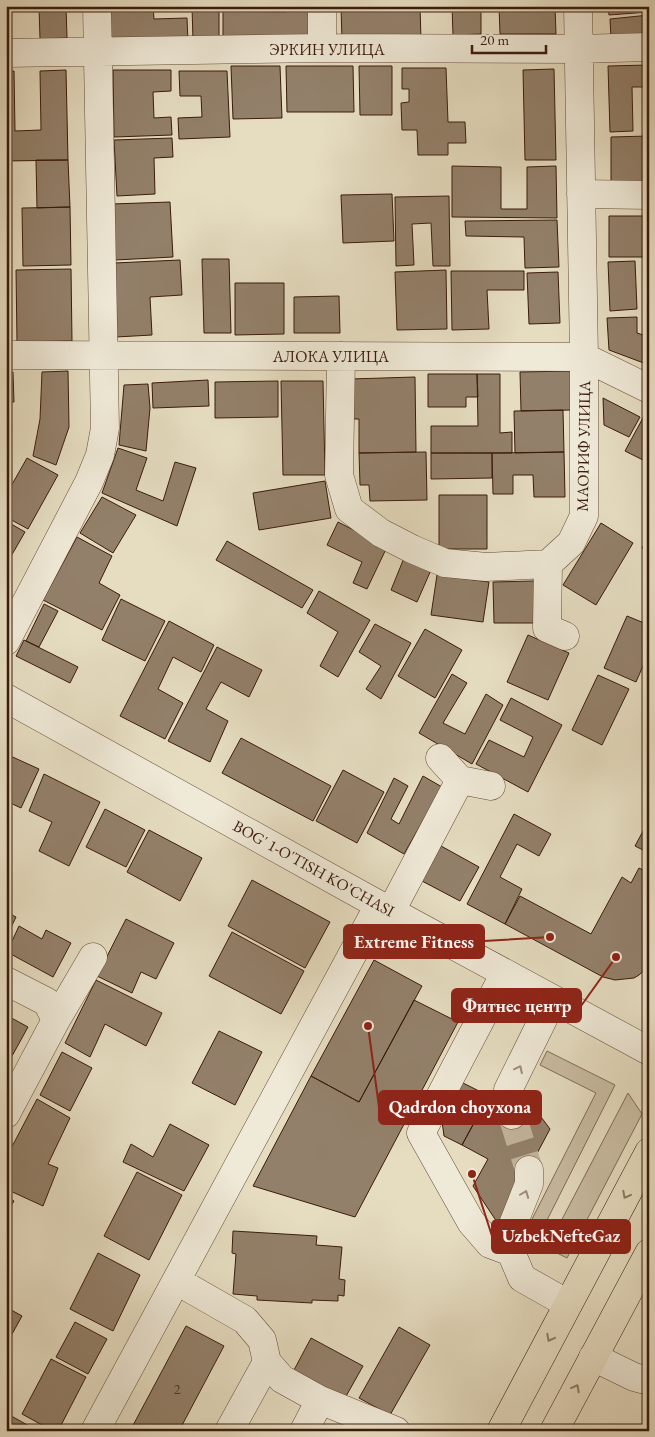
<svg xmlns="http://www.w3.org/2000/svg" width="655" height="1437" font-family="'EB Garamond',serif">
  <rect width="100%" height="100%" fill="#e6ddc1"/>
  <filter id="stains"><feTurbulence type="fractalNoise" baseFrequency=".004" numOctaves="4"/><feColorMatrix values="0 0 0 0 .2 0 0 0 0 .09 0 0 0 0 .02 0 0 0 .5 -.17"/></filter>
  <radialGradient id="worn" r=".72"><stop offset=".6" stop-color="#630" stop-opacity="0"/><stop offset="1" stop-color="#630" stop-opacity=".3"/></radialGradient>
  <!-- green -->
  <path fill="#c9bca2" stroke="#826c56" d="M547,1051L615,1085L537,1240L528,1227L596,1093L540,1065Z
    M628,1093L642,1114L567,1258L547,1248Z"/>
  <!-- building -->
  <path fill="#93806a" stroke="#3a1b0b" d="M39,6H66L67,38L40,39Z
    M111,6H153L154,19L187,18L188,42L111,43Z
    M192,6H219V41H193Z
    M286,6H317L316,37L223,39V11L286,12Z
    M341,6H420L421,41H342Z
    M452,6H481V34L453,35Z
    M499,6H555L556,34H500Z
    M608,6H648L649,12L609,15Z
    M649,15V35L611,38L610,19Z
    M649,65V87H632L633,131L610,132L608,66Z
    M231,66H280L282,118L233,119Z
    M286,66H353L354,112H287Z
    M359,66H392V115H360Z
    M402,68H446L448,122H465L466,143H448V155H418L417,130H402L401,103L409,102V89H402Z
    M554,69L556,160H525L523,70Z
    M66,70L68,160L6,161V71H14L15,131L41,130L40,71Z
    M113,70H171V91L153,92L154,118L171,117L172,135L114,137Z
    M179,71H227L230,137L179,139L178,118L202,117L201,96H180Z
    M649,136V185L611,186V137Z
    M172,138L173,157L154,158L155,194L117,196L114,140Z
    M36,160H68L70,207L37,208Z
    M452,166L501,167V209H527V167L556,166L557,218L452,217Z
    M392,194L394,241L343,243L341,195Z
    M449,196L450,266H433L431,223L412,224L414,265L396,266L395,197Z
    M170,202L173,257L115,260L112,204Z
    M70,207L71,265L23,266L22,208Z
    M609,216H649V257H609Z
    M557,220L559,267L525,268L524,237L466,236L465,221Z
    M202,259H229L231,333H204Z
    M180,260L182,295L150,297L152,335L116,337L114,263Z
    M635,261L637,309L610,311L608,262Z
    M71,269L72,341L17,342L16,270Z
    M446,270L447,329L397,330L395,272Z
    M451,271H524V290H487L489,329L452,330Z
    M558,272L560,323L529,324L527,273Z
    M235,283H284V334L235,335Z
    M339,296L340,333H294V297Z
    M637,317V333L649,337V365L609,350L607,318Z
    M68,371L69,427L56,465L33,456L40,419L42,372Z
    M571,371L572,410L521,411L520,372Z
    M6,372H13L14,402H6Z
    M428,374H477L478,397H466V407H428Z
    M477,374H500V433L512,432V453H431V426H478Z
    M415,377L416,452L359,453V419H352L350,379Z
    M208,380L209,406L153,408L152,383Z
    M278,381V417L215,418V382Z
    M281,381H323L325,475H283Z
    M148,384L150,408L146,451L119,445L124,385Z
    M603,398L640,417L629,437L604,425Z
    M563,410L564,452L515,453L514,411Z
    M644,416L649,418V463L625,451Z
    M118,448L147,458L136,490L163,501L175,462L196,468L177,526L102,493Z
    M426,452L427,500L370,501L369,485H360L359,453Z
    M564,452L565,497H534L533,475H513V494H493L492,453Z
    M431,453H492V478L431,479Z
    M27,458L58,475L28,529L6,517V495Z
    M325,481L331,518L259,530L253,493Z
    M439,495H487V549H439Z
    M102,497L136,515L113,553L80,533Z
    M6,521L25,532L6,565Z
    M338,522L387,547L367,589L353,583L362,562L327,545Z
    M601,523L633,543L596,605L563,585Z
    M649,536V551L642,548Z
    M77,537L112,556L99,583L120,595L102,630L43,600Z
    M227,541L313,590L302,608L216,560Z
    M404,558L431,570L417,602L391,590Z
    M437,575L489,582L483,622L431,615Z
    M534,581L535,623H494L493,582Z
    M319,591L370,620L338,677L320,666L338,632L307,613Z
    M121,599L165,621L145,661L102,640Z
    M44,604L58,611L39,647L26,641Z
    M627,616L649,625V652L636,682L604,668Z
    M169,621L214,645L201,672L173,657L158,689L183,703L165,739L120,716Z
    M375,624L411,643L381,699L366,689L381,666L359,652Z
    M425,629L462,650L435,698L398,676Z
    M528,635L569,653L548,700L507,682Z
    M24,640L78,667L70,683L16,656Z
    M217,647L262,670L249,697L221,682L206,709L228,721L210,762L168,741Z
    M452,674L467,683L443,723L465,734L486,694L503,705L472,764L419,733Z
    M598,675L629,689L602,745L572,730Z
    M511,698L562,725L528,792L476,764L489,740L524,757L533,737L500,720Z
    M241,738L331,786L313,821L222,773Z
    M6,754L39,769L21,808L6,801Z
    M343,770L384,792L357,843L316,821Z
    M44,774L100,802L69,866L39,851L52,822L29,811Z
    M423,776L442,787L404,854L367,833L394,778L408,786L391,819L399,824Z
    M105,809L145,830L126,867L86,847Z
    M514,814L551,834L539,856L517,844L500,877L522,889L505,924L467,904Z
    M649,820V853L635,846Z
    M149,830L202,858L180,901L127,872Z
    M441,846L479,867L460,901L422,881Z
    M639,868L649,873V966L639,975L634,978L615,980L603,977L505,924L520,896L591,934L622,877L631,883Z
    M252,880L330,922L305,968L228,926Z
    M6,912L16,917L6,938Z
    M126,919L174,943L156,979L141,972L132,993L97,976Z
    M19,926L42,939L46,930L71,943L53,977L7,952Z
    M232,932L304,971L281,1014L209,976Z
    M374,960L422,986L359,1102L311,1076Z
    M96,980L162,1013L146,1046L105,1024L90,1057L65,1043Z
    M414,1000L458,1022L355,1217L253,1186L311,1076L359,1102Z
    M6,1015L28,1027L6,1067Z
    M219,1031L262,1052L235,1105L192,1083Z
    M62,1052L92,1068L70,1111L40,1095Z
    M459,1081L487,1095L481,1110L462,1145L444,1136L441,1114Z
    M524,1094L550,1129L499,1225L473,1186L488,1159L462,1145L481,1110L507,1125Z
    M37,1099L70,1118L48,1164L58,1168L43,1206L6,1189V1158Z
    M170,1124L209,1145L184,1191L123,1162L131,1144L153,1157Z
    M137,1172L182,1195L149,1260L104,1236Z
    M6,1197L14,1201L6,1215Z
    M233,1231L317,1236L316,1245L342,1247L339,1279L345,1280L344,1296L338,1295V1301L312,1300V1303L257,1300V1296L233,1294L236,1254L232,1253Z
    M98,1253L140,1275L113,1331L70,1309Z
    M6,1307L22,1316L6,1345Z
    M75,1322L107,1339L88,1374L56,1357Z
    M186,1326L224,1346L179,1431H130Z
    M399,1327L430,1345L390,1415L359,1398Z
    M311,1338L363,1366L345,1398L294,1370Z
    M51,1359L86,1377L58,1431H53L22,1414Z
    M6,1413L38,1431H6Z"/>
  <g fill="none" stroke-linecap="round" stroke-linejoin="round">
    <!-- minor-tunnel -->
    <path stroke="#c4b69d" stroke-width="28" stroke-dasharray="28 14" stroke-linecap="butt" d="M512,1115L529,1170"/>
    <defs>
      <path id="minor" d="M322,48V6
        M6,53L322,48L578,49L649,47
        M581,194L649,195
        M6,355L584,357L649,389
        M341,356L339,475L349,509L381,533L412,549L445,563L486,567L548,564L571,543L584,516V357L578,6
        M548,564L547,628L565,636
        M6,641L89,482L100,455L105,428L97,6
        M6,698L379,905L649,1051
        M440,758L460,780L491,786
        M391,911L460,780
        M505,973L421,1133L471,1222L490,1244L511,1252
        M6,981L47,1002L56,1020
        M6,1114L56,1020L93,957
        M512,1115L509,1103L508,1090L553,999
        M529,1170V1184L512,1227L509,1240L511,1252L522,1278L568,1304
        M177,1281L245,1320L262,1340L267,1362L282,1379L320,1400L396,1431
        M593,1357L634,1377L649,1381
        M95,1431L379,905
        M229,1431L267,1362
        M304,1431L320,1400"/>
      <path id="major" d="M501,1431L649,1152
        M554,1431L649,1253"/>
    </defs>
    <!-- minor casing -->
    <use href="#minor" stroke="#654c38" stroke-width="29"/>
    <!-- major casing -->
    <use href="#major" stroke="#3a1b0b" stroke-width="29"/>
    <!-- minor -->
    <use href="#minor" stroke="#efe9d7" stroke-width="28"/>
    <!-- major -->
    <use href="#major" stroke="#e6ddc1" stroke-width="28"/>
  </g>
  <!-- one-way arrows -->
  <defs><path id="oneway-chevron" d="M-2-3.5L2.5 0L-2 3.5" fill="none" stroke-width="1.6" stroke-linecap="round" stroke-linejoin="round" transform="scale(1.25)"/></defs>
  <g stroke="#9e8c7b">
    <use href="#oneway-chevron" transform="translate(519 1069) rotate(-64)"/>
    <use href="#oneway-chevron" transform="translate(525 1194) rotate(-69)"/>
  </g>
  <g stroke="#907c66">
    <use href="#oneway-chevron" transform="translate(626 1195) rotate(118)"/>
    <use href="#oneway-chevron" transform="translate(550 1338) rotate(118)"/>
    <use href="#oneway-chevron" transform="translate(576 1388) rotate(-62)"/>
  </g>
  <g text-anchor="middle" stroke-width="5" stroke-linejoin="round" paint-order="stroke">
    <!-- number labels -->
    <g font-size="14" fill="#503423">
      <text x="177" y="1394">2</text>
    </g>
    <!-- street labels -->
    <g font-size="16" fill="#3a1b0b" stroke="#efe9d7">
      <text x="327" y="55">ЭРКИН УЛИЦА</text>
      <text x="331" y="362">АЛОКА УЛИЦА</text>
      <text transform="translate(583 446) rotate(-89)" y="6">МАОРИФ УЛИЦА</text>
      <text transform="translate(314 868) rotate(29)" y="6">BOG' 1-O'TISH KO'CHASI</text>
    </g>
  </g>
  <!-- callouts -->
  <path fill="none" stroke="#8f2418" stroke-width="2" d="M550 937L484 941M616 957L581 1006M368 1026L379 1107M472 1174L492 1236"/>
  <g fill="#8f2418" stroke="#efe9d7" stroke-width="2">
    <circle cx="550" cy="937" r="5"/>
    <circle cx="616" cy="957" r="5"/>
    <circle cx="368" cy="1026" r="5"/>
    <circle cx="472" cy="1174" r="5"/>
  </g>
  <g fill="#8f2418" stroke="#8f2418" stroke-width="2">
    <rect x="344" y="925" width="140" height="33" rx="5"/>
    <rect x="452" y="989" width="129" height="33" rx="5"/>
    <rect x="379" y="1091" width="162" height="33" rx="5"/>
    <rect x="492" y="1220" width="138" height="33" rx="5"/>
  </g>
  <g font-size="18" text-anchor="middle" font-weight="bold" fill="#fff">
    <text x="414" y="948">Extreme Fitness</text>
    <text x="517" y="1012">Фитнес центр</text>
    <text x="460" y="1113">Qadrdon choyxona</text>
    <text x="561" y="1242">UzbekNefteGaz</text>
  </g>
  <!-- margin -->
  <rect width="655" height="1437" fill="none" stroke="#e6ddc1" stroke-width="25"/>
  <rect x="8" y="8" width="640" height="1422" fill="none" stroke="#3a1b0b" stroke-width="2.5"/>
  <rect x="12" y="12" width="630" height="1412" fill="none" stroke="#3a1b0b"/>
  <!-- scale -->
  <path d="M472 45v8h74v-8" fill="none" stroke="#3a1b0b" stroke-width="2.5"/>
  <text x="480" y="45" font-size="15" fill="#3a1b0b" stroke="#efe9d7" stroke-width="4" paint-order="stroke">20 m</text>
  <rect width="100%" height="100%" filter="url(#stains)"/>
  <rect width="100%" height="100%" fill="url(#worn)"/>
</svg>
